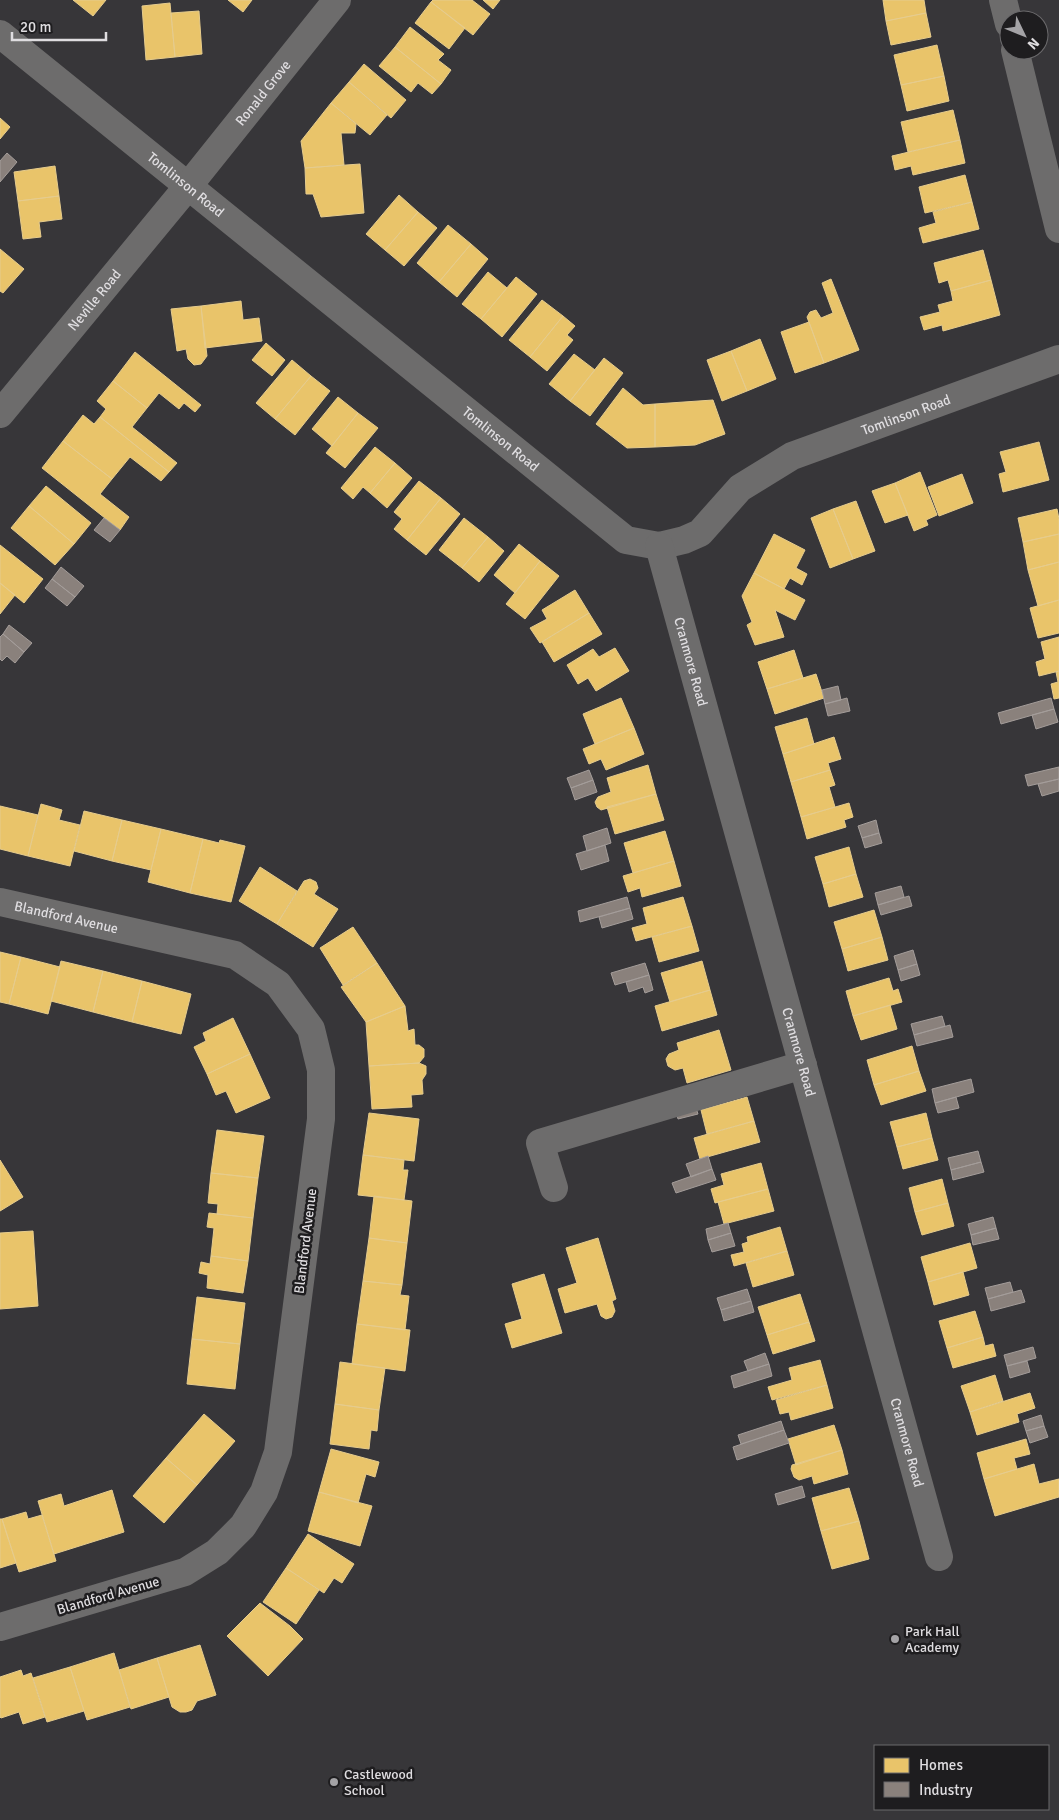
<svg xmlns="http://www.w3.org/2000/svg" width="1059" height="1820" font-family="Signika,sans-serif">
  <rect width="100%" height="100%" fill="#373639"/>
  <!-- homes -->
  <path fill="#e9c46a" stroke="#e6cc8d" d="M73,0H106L93,16Z
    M228,0H252L243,12Z
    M433,0H472L490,14L473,35L431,2Z
    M483,0H500L493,9Z
    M883,0H924L926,13L886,21Z
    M431,2L465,28L449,49L415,23Z
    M170,3L175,57L146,60L142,6Z
    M199,11L202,54L175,57L171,13Z
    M926,13L931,37L891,45L886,21Z
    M410,27L444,54L438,60L451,70L441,84L395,47Z
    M937,45L944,76L901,85L894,55Z
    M395,47L441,84L432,94L418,83L411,92L379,66Z
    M364,64L406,100L391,118L349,82Z
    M944,76L949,101L907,111L901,85Z
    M349,82L387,115L370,135L331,103Z
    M331,103L356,124L355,133H341L344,165L305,168L301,141Z
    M953,110L960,140L908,152L901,122Z
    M0,118L10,127L0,139Z
    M960,140L965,163L913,175L911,166L895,170L892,156Z
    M360,164L364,213L321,217L313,194H306L305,168Z
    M55,166L59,196L18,201L14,172Z
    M965,175L972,202L925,213L919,187Z
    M399,195L418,212L385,250L366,234Z
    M59,196L62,219L39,222L41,237L23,239L18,201Z
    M972,202L979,229L923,243L919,228L936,223L933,212Z
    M418,212L437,228L404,266L385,250Z
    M448,225L471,244L439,282L417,263Z
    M471,244L488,259L457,297L439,282Z
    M0,249L24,269L3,293L0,291Z
    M983,250L991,280L951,291L948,280L939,283L934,263Z
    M488,272L507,288L481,319L462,304Z
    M516,277L537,294L502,337L481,319Z
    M831,279L859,350L824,363L807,317L810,312L816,310L821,318L833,313L822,283Z
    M991,280L1000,315L943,331L942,325L924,330L920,317L940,312L938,305L953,301L951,291Z
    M542,300L563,316L530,357L509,340Z
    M241,301L243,320L259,318L262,341L205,348L201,306Z
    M201,306L207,356L201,364L194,365L188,359L186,349L177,351L171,309Z
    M563,316L575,326L567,335L573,340L547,371L530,357Z
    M809,322L824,363L795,373L781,332Z
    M760,339L776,379L747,391L731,351Z
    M266,343L285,360L272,376L252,360Z
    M731,351L747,391L722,401L707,360Z
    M135,352L201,405L195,412L184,403L179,409L159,393L147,408L113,381Z
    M574,354L595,370L570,401L549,384Z
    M604,358L623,373L590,416L570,401Z
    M292,360L311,376L275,419L256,403Z
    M311,376L330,391L295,435L275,419Z
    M113,381L147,408L132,427L177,463L169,472L100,417L106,409L97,401Z
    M623,388L643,405L655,404V447L627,448L596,424Z
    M338,397L358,413L332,446L312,429Z
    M713,400L725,434L695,445L655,447V404Z
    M358,413L378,428L345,468L326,453Z
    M83,415L94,424L100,417L169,472L161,481L130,457L112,479L63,441Z
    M63,441L112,479L100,494L129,517L120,530L42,468Z
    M1039,442L1049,480L1003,492L999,474L1006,472L1000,452Z
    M375,447L395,463L370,493L363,487L353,499L341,488Z
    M395,463L412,478L387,508L370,493Z
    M920,472L937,515L926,520L928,525L914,531L895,483Z
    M962,474L973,503L939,516L928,487Z
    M419,481L441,498L407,540L394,529L402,519L394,512Z
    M895,483L908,515L885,523L872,491Z
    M46,486L91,523L74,544L29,506Z
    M441,498L460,514L426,555L407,540Z
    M856,501L875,551L853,559L833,509Z
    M29,506L74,544L55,565L11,528Z
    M833,509L853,559L830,568L811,518Z
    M1057,509L1059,519V534L1023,542L1018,518Z
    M464,518L488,537L462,568L439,550Z
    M774,534L805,550L796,568L807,574L802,585L790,578L784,589L754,573Z
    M1059,534V562L1028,570L1023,542Z
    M488,537L504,551L479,582L462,568Z
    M519,544L540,561L515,593L494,575Z
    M0,545L43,579L24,603L0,583Z
    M540,561L559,576L525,619L506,604Z
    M1059,562V600L1038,606L1028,570Z
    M754,573L805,600L795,620L775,610L784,637L755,645L747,625L752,622L742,596Z
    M0,583L15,595L0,614Z
    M575,590L589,613L540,643L530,628L547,619L542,610Z
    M1059,600V633L1038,638L1030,608Z
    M589,613L602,634L554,662L542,642Z
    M1059,637V671L1039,676L1036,662L1045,659L1041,642Z
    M615,648L629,671L596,691L588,678L578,684L567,665L593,649L599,657Z
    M794,650L803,678L767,689L758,662Z
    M1059,671V698L1054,699L1051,684L1058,682L1056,672Z
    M816,674L824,698L775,714L767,689Z
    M621,698L634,728L595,744L583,714Z
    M807,718L814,744L783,754L775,727Z
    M634,728L644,754L606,770L601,759L589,764L583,749Z
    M834,737L841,759L828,763L830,770L791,782L783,754Z
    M648,765L656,794L601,810L597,807L595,802L598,797L611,792L607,778Z
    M830,770L835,785L829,787L835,807L801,817L791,782Z
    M656,794L664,820L615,834L607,807Z
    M849,803L853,817L844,820L846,827L807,839L801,817Z
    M41,804L62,810L59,820L80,825L70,866L28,856Z
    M0,806L38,815L28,856L0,849Z
    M84,811L122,820L112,861L74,851Z
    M122,820L161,829L151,870L112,861Z
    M161,829L203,839L190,893L148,882Z
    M665,831L674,861L633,873L624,843Z
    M203,839L219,843L220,840L245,846L231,902L190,893Z
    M849,847L856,874L823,884L815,857Z
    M674,861L681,886L642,897L640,888L628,892L623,876Z
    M260,867L297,891L277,924L239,901Z
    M856,874L863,897L829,907L823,884Z
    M310,879L316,882L318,888L314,894L338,909L313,947L277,924L304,881Z
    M683,897L692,926L636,941L632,928L647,924L643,908Z
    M874,910L882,937L842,949L834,922Z
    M692,926L699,951L659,962L652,937Z
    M353,927L377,963L343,985L320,948Z
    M882,937L888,960L848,971L842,949Z
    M0,952L21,957L9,1004L0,1002Z
    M21,957L60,967L48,1014L9,1004Z
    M61,961L103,971L93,1012L51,1001Z
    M702,961L710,990L670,1002L661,973Z
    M377,963L405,1006L366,1022L341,987Z
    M103,971L142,981L132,1022L93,1012Z
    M889,978L893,991L898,989L902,1002L853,1016L846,991Z
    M142,981L191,994L181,1034L132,1022Z
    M710,990L717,1015L662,1031L655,1006Z
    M890,1005L897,1029L861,1040L853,1016Z
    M405,1006L408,1031L414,1029L415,1045H419L424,1049V1057L419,1063L369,1066L366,1022Z
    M233,1018L250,1054L207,1074L194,1047L206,1041L203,1033Z
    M719,1030L731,1070L687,1083L683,1068L675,1070L668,1066L666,1059L669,1054L679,1050L677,1043Z
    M912,1046L919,1071L874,1085L867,1060Z
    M250,1054L270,1098L236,1113L226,1091L216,1095L207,1074Z
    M419,1063L426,1066V1074L422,1080L423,1094L411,1095L412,1107L372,1109L369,1066Z
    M919,1071L926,1091L881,1105L874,1085Z
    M747,1097L754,1121L707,1134L701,1110Z
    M369,1113L419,1119L414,1161L363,1155Z
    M926,1113L932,1138L897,1147L890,1122Z
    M754,1121L760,1142L700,1159L694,1138Z
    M217,1130L264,1136L258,1178L211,1173Z
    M932,1138L938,1160L903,1169L897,1147Z
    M363,1155L404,1160L403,1170H408L404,1200L358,1195Z
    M0,1160L23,1197L0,1211Z
    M761,1163L768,1189L715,1203L711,1189L724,1185L721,1174Z
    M211,1173L258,1178L253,1218L217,1214L218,1204L208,1203Z
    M942,1179L948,1203L915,1212L909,1188Z
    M768,1189L774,1211L724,1224L718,1202Z
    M374,1196L412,1201L407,1243L369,1238Z
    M948,1203L954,1226L922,1235L915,1212Z
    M209,1213L253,1218L248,1261L211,1256L214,1228L207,1227Z
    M780,1227L787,1251L734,1266L731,1255L744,1252L742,1244L748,1242L747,1237Z
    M33,1231L38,1306L0,1309V1233Z
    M369,1238L407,1243L402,1285L363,1281Z
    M598,1238L616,1299L612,1301L615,1311L612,1317L606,1319L601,1316L597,1304L565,1313L558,1289L577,1283L566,1248Z
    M970,1243L977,1268L928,1282L921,1257Z
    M787,1251L794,1275L753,1287L746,1263Z
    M211,1256L248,1261L243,1293L207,1288L208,1275L199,1273L201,1262L210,1264Z
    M963,1272L969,1295L934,1305L928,1282Z
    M544,1274L562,1333L512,1348L505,1324L522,1319L512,1284Z
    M363,1281L402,1285L400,1295L409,1296L405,1330L357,1324Z
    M800,1294L809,1322L767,1335L758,1307Z
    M197,1297L245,1303L240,1344L192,1339Z
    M975,1311L983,1337L947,1348L939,1321Z
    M809,1322L815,1341L773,1354L767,1335Z
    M357,1324L410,1330L405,1371L352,1364Z
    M983,1337L985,1346L993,1344L996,1356L953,1368L947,1348Z
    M192,1339L240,1344L235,1389L187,1384Z
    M820,1360L827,1385L772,1400L768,1387L792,1380L789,1368Z
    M340,1362L385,1368L379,1410L335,1404Z
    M995,1375L1003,1401L970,1412L961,1386Z
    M827,1385L833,1408L791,1420L789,1412L780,1414L776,1400Z
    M1030,1393L1035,1408L1017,1414L1019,1422L977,1435L970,1412Z
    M335,1404L379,1410L377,1431L371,1430L369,1449L330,1444Z
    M204,1414L235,1441L197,1485L166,1458Z
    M834,1425L842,1450L796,1465L788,1439Z
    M1026,1439L1030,1454L1014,1458L1017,1469L984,1479L977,1453Z
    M331,1449L379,1462L375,1477L366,1474L358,1503L319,1492Z
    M842,1450L848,1474L814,1484L812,1476L799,1480L794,1477L791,1469L792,1465Z
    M166,1458L197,1485L164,1523L133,1496Z
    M1034,1464L1039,1484L1059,1479V1497L995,1516L984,1479Z
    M849,1488L859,1521L821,1531L812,1498Z
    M112,1490L124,1532L54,1554L38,1501L61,1494L64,1506Z
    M319,1492L372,1506L360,1546L308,1531Z
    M26,1512L28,1519L42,1515L56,1561L19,1572L2,1519Z
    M0,1519H2L16,1563L0,1568Z
    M859,1521L869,1559L832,1569L821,1531Z
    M308,1534L354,1564L342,1583L334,1578L324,1593L286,1568Z
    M286,1568L319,1590L296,1624L263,1602Z
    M260,1603L290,1626L303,1639L268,1676L227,1636Z
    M200,1645L216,1695L197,1701L192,1710L186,1712H180L172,1707L157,1658Z
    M114,1653L130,1707L87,1720L70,1667Z
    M157,1658L169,1697L131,1709L119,1670Z
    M70,1667L84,1711L47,1722L33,1678Z
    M21,1670L23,1676L31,1673L45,1717L23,1724L19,1712L1,1718L0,1717V1677Z"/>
  <!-- industry -->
  <path fill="#8a817c" stroke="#a49d9a" d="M7,153L17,162L0,182V161Z
    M104,518L120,530L110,542L94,530Z
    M61,567L84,586L75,597L52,579Z
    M52,579L75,597L67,606L45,588Z
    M9,625L32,643L24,652L3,634Z
    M3,634L24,652L15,663L7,656L2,661L0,659V637Z
    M838,686L841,700L825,704L822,690Z
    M847,698L850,711L828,716L825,704Z
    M1051,698L1054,709L1001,724L998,713Z
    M1054,709L1058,722L1036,729L1032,715Z
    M1059,767V779L1028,786L1025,775Z
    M589,770L593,780L571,788L567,778Z
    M1059,779V791L1042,796L1038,784Z
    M593,780L597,792L575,800L571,788Z
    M876,820L879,833L862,838L858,826Z
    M607,828L611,843L587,851L583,836Z
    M879,833L882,843L865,848L862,838Z
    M605,845L609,861L581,870L576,854Z
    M901,886L904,897L878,905L875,893Z
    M909,896L912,906L881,915L878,905Z
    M627,897L630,908L580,922L578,911Z
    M630,908L633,919L602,928L599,917Z
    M913,950L917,964L898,970L894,956Z
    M645,963L649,975L615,985L611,973Z
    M917,964L920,975L901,981L898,970Z
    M649,975L653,990L645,993L643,987L629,992L626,982Z
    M942,1016L945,1026L914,1035L911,1024Z
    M950,1025L953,1037L917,1046L914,1035Z
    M971,1079L974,1092L935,1103L932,1089Z
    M956,1097L959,1108L938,1113L935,1103Z
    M694,1102L698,1114L678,1119L675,1107Z
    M978,1151L981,1162L951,1170L948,1158Z
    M708,1156L712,1169L691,1177L686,1164Z
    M981,1162L984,1172L953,1180L951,1170Z
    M712,1169L716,1180L676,1193L672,1183Z
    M993,1217L996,1228L971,1235L968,1224Z
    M728,1223L731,1233L708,1240L706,1229Z
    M996,1228L999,1239L973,1245L971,1235Z
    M731,1233L735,1246L712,1252L708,1240Z
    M1010,1282L1013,1292L988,1299L985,1288Z
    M747,1289L751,1301L721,1310L717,1298Z
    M1021,1290L1025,1302L991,1311L988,1299Z
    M751,1301L754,1312L724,1321L721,1310Z
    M1033,1347L1036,1358L1007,1366L1004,1355Z
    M765,1353L769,1364L748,1371L744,1361Z
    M1027,1361L1030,1372L1010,1378L1007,1366Z
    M769,1364L772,1376L734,1388L731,1376Z
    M1041,1415L1044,1426L1026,1431L1023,1421Z
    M781,1421L784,1430L741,1444L738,1435Z
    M1044,1426L1048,1437L1030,1443L1026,1431Z
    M784,1430L789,1443L737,1460L733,1447Z
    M802,1486L805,1497L778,1505L775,1494Z"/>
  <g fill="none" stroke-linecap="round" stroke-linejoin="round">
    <!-- minor -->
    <g stroke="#6d6c6c" stroke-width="28">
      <path d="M1003,0L1009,24"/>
      <path id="s1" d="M0,34L626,540L659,546L684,540L700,533L740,488L792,456L1059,359"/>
      <path d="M1015,50L1059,229"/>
      <path id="s2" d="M0,414L189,185L337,0"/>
      <path id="s3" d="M659,546L939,1557"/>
      <path id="s4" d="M0,902L235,955L278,984L311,1029L321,1070V1119L278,1452L264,1492L243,1526L217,1552L185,1572L0,1627"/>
      <path d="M554,1188L540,1143L803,1065"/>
    </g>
  </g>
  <!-- markers -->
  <g fill="#a4a3a6" stroke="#1e1d1f" stroke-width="2">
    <circle cx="895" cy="1639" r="5"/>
    <circle cx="334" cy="1782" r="5"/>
  </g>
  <g text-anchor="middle" stroke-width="5" stroke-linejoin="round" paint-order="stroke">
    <!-- street labels -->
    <g font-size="14" fill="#dfdde0" stroke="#1e1d1f">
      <text dy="5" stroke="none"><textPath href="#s2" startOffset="415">Ronald Grove</textPath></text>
      <text dy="5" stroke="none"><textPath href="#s1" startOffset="239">Tomlinson Road</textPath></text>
      <text dy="5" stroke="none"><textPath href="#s2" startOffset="148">Neville Road</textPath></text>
      <text dy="5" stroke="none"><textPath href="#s1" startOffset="1124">Tomlinson Road</textPath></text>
      <text dy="5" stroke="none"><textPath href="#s1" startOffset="644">Tomlinson Road</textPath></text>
      <text dy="5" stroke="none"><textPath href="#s3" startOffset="120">Cranmore Road</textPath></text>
      <text dy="5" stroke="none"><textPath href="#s4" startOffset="68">Blandford Avenue</textPath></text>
      <text dy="5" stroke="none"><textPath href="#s3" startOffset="525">Cranmore Road</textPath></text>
      <text transform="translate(305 1241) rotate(-83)" y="5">Blandford Avenue</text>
      <text dy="5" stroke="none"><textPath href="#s3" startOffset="930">Cranmore Road</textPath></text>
      <text transform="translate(108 1595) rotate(-16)" y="5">Blandford Avenue</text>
    </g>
    <!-- poi labels -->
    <g font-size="14" fill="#dfdde0" stroke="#1e1d1f" text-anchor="start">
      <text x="905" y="1636">Park Hall<tspan x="905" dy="16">Academy</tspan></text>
      <text x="344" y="1779">Castlewood<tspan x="344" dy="16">School</tspan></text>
    </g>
  </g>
  <!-- legend -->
  <rect x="874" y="1745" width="175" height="65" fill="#1e1d1f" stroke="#6b6a6c"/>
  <rect x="884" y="1758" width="25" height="15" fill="#e9c46a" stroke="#6b6a6c"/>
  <text x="919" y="1770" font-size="15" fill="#dfdde0">Homes</text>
  <rect x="884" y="1782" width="25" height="15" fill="#8a817c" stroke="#6b6a6c"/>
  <text x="919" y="1795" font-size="15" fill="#dfdde0">Industry</text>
  <!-- north arrow -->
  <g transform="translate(1024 35) rotate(133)"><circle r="24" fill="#1e1d1f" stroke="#6b6a6c"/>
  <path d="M0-4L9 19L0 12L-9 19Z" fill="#a4a3a6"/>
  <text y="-8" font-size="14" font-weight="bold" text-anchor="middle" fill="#dfdde0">N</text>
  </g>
  <!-- scale -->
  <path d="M12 32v8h94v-8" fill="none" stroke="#dfdde0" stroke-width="2.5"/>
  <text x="20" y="32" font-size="15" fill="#dfdde0" stroke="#1e1d1f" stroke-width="4" paint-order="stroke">20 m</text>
</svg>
